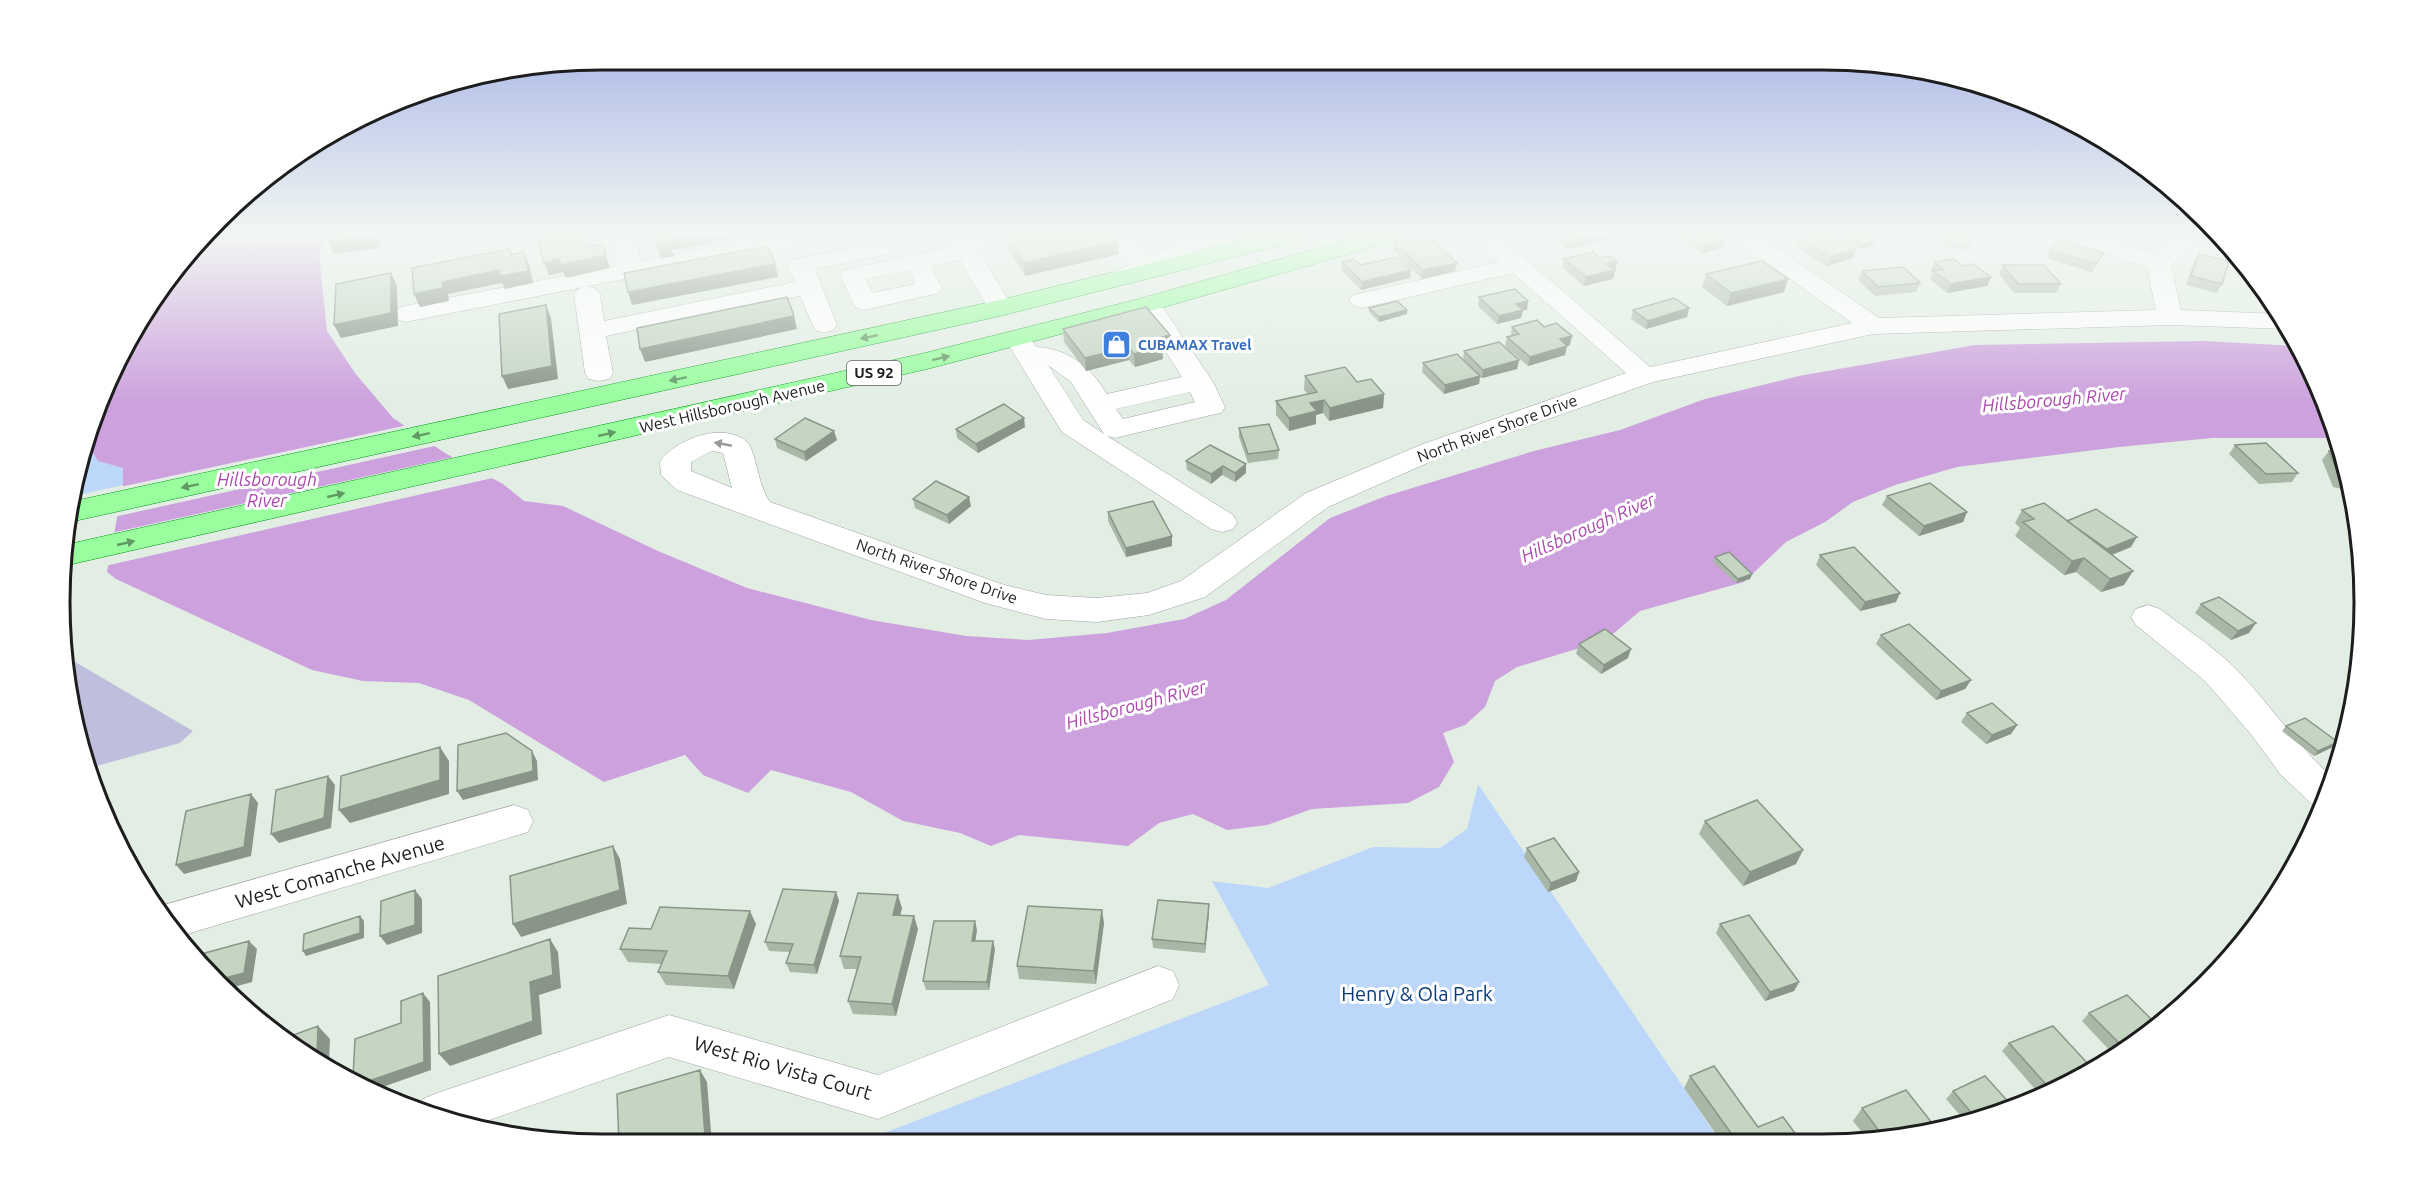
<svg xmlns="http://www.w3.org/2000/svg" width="2424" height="1204" font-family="Ubuntu,sans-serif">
  <rect width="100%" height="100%" fill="#e2eee4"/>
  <!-- wetland -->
  <path fill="#bfbfdd" d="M65,656L193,731L180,743L93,767L65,672Z"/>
  <!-- park -->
  <path fill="#bdd7fa" d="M87,443L98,461L124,468L123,485L70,497Z
    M1478,784L1719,1140L858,1143L1269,985L1212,881L1268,888L1373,847L1440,848L1467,829Z"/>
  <!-- water -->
  <path fill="#cca1dd" d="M213,235H327L319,254L327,331L355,373L393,418L445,453L503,484L524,501L563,506L658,551L747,588L871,620L966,636L1029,640L1107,633L1184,619L1226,600L1330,518L1386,496L1534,451L1620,430L1705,399L1799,376L1975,345L2203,341L2297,346L2323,395L2336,438H2212L2119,447L1957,467L1895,485L1853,502L1825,522L1786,542L1744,582L1640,611L1606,640L1517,667L1495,681L1485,707L1465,725L1443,733L1454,762L1439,787L1408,803L1312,809L1267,825L1227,830L1193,814L1159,823L1128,846L1019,835L991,846L960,833L903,821L851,792L771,770L748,793L703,775L685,755L604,782L469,700L419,683L363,681L312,670L116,579L107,572L123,485V468L98,461L87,443L101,394L151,301Z"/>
  <!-- pier -->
  <path fill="#e2eee4" d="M408,425L439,445L114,517L120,487Z
    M458,456L497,477L105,566L111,533Z"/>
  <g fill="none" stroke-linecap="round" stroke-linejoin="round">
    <defs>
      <path id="minor" d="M611,235H635L640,261L778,235H826L822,240L814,242L405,322L396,319L392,314L396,309L405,306L617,266Z
        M945,235H1015L1011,240L977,248L1013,308L1009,313L1000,316L991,313L960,260L931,266L942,288L939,293L864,310L855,307L840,275L843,270L952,247ZM909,270L915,284L872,293L866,279Z
        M1096,235H1123L1150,256L1196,235H1227L1223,240L1118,286L1109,284L1106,279L1109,274L1131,264Z
        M1472,235H1498L1650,367L1852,323L1735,240L1731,235H1758L1879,318L2156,310L2147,267L2061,240L2057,235H2093L2154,254L2177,235H2210L2206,240L2197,242L2171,265L2181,310L2280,314L2288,329L2170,325L1873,334L1653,382L1443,456L1328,507L1205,597L1149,615L1097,622L1046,619L985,603L677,490L661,475L660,462C675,439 724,421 747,442C756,451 758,486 770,502L1004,585L1046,595L1097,598L1147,593L1181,581L1306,493L1423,444L1626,373L1513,273L1362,308L1353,305L1349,300L1353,295L1500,262ZM712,451L723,453L732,488L691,471V462Z
        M881,242L889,244L893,249L889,254L815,269L837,325L833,330L824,333L815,330L800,296L606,336L613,373L609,379L599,381L589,379L585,373L574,294L578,289L587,286L596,289L600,294L604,321L795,282L788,265L791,260Z
        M1148,296L1157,299L1213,382L1225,407L1221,413L1211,415L1115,438L1107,436L1233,515L1237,522L1233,529L1222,532L1211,529L1062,432L1005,339L1009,333L1018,331L1027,333L1036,347C1070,349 1090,367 1107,394L1182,377L1135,304L1139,299ZM1048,365L1071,382L1104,434L1083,420ZM1190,392L1195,402L1123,419L1116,409Z
        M2148,605L2160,609C2183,627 2208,643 2230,663C2267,699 2294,743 2332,777L2323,809L2314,806L2281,775L2250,733L2205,681L2136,625L2131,617L2136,609Z
        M514,805L528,810L533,821L528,832L177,937L157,907Z
        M1158,966L1173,971L1179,985L1173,999L878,1119L669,1057L472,1126L417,1109L421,1100L437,1093L669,1015L878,1075Z"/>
      <path id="major" d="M1265,235H1305L1301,240L1000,316L70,522V502L1000,300Z
        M1365,235H1402L1398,240L1157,309L927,369L68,565L69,544L925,353L1139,299Z"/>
    </defs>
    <!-- minor casing -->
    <use href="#minor" stroke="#a1a1a1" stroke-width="1"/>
    <!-- major casing -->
    <use href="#major" stroke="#009518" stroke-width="1"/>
    <!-- minor -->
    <use href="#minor" fill="#fff" fill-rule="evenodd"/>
    <!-- major -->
    <use href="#major" fill="#98fe9e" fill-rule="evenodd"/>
  </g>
  <!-- wall -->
  <path fill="#a9b7a7" d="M1551,235H1613V239L1567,249Z
    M1675,235H1719L1723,247L1703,253Z
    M1841,235H1866L1876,241L1874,245L1859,249L1840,237Z
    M1930,235H1946L1942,239Z
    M2099,235H2121L2119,240Z
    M1007,236H1101L1118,241L1119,254L1025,276L1008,249Z
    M1974,237L1972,241L1964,251L1942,244L1944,240Z
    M1799,238L1853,258L1827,266L1796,246Z
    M1394,242L1422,243L1455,271L1422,279L1393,250Z
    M2050,250L2104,253L2092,272L2046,258Z
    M2199,254L2222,284L2217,293L2186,285L2194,262Z
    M1600,258L1617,261L1613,279L1584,286L1562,267L1564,259Z
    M1342,262L1361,265L1410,278L1361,290L1341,270Z
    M1934,262L1963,266L1991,277L1987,286L1947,293L1930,279L1933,273L1931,271Z
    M2003,265L2061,284L2056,293H2014L1999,274Z
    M1862,271L1920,283L1916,292L1875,296L1858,280Z
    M1706,274L1784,292L1727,306L1702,287Z
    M1479,297L1528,301L1527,310H1523L1521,318L1497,324L1478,306Z
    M1369,308L1407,314L1379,322L1369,312Z
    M1689,308L1687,317L1646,329L1631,319L1633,310Z
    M1512,327L1570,345L1567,346L1565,355L1528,366L1505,346L1507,337L1511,336Z
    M1063,329L1170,335V348L1162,350L1163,359L1135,367L1129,360L1086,371L1064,342Z
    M1464,351L1519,360L1517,369L1482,378L1480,377L1479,384L1444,394L1422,372L1423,363L1463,359Z
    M1305,376L1357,382L1384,394L1383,408L1329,421L1323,413L1316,415V424L1289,431L1276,415V401L1308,394L1304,390Z
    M1025,427L978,453L957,438L956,429Z
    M1239,428L1279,450L1278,459L1248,463L1239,437Z
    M775,439L837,440L806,461L777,448Z
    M1210,445L1246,473L1235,482L1222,475L1211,484L1187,470L1186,461Z
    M2235,445L2298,473L2292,482L2259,484L2229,454Z
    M2329,451L2340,453L2352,491L2333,487L2322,460Z
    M1887,496L1967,512L1963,522L1919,536L1882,505Z
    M913,499L971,506L949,524L915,508Z
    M2022,510L2067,521L2131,547L2111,555L2124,585L2101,592L2076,572L2064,575L2015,536L2020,528L2015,523Z
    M1108,512L1172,546L1126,557L1108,521Z
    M1820,555L1896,602L1860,611L1816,565Z
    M1715,557L1752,574L1750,579L1736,583L1713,562Z
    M2201,604L2249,633L2231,640L2195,613Z
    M1881,635L1971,680L1965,689L1936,700L1876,644Z
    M1579,644L1628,658L1601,674L1576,654Z
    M1967,713L2017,725L2011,734L1986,744L1961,722Z
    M2286,726L2333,747L2314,756L2282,731Z
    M1705,821L1796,864L1743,886L1699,834Z
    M1527,848L1579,872L1576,881L1548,892L1524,857Z
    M836,892L839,901L817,974L790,972L786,963L790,952L769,951L765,942Z
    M902,908L900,915L918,929L896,1016L853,1014L848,1001L857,969H844L840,956Z
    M1209,913L1205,953L1153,948L1152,939Z
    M1104,923L1096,984L1019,979L1017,966Z
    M756,924L734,989L666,985L658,972L662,964L628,962L620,949L651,929Z
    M1720,924L1799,982L1794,991L1765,1001L1716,933Z
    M977,930L975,941L995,949L989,990H926L923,981Z
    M2089,1013L2152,1032L2113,1054L2082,1021Z
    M2009,1043L2091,1067L2041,1096L2002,1051Z
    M1690,1076L1758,1127L1800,1140H1720L1684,1088Z
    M1953,1091L2013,1107L1964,1120L1946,1099Z
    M1862,1108L1893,1139H1867L1853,1121Z"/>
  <!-- shaded-wall -->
  <path fill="#899588" d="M373,235H382L379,248L334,254L328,241Z
    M583,235L591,258L602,244L610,268L566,278L563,272L549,275L544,263L559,259Z
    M684,235H751L672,250L668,238Z
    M1593,235H1613V239L1567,249L1569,240Z
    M1643,235H1655L1642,238Z
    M1725,239L1723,247L1703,253L1705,245Z
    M1118,241L1119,254L1025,276L1024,263Z
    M1876,241L1874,245L1859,249L1861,245Z
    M670,244L674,256L661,259L657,246Z
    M1856,249L1853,258L1827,266L1831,257Z
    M524,252L529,265L533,283L505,289L502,283L448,294L449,301L420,307L414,294L442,282Z
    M1617,261L1615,270L1605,272L1607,264Z
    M1457,263L1455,271L1422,279L1423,270Z
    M775,264L778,277L632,305L628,292Z
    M1411,270L1410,278L1361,290L1362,282Z
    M1615,270L1613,279L1584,286L1586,277Z
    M391,273L397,286L398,326L341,338L334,325Z
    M1991,277L1987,286L1947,293L1951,284Z
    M1788,279L1784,292L1727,306L1731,293Z
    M1528,301L1527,310H1523L1521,318L1497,324L1499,316L1516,304Z
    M546,305L551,318L558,379L508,389L502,376Z
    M1689,308L1687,317L1646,329L1648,321Z
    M1407,310V314L1379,322V317Z
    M794,316L797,329L645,362L640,349Z
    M1170,335V348L1162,350L1163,359L1135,367L1134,354L1156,339Z
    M1572,336L1570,345L1558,348L1560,339Z
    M1567,346L1565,355L1528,366L1530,357Z
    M1128,347L1129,360L1086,371L1085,358Z
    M1519,360L1517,369L1482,378L1483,370Z
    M1480,376L1479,384L1444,394L1445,385Z
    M1384,394L1383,408L1329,421L1330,408Z
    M1324,400L1323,413L1316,415V424L1289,431V418L1310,403Z
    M1024,418L1025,427L978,453L976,444Z
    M834,431L837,440L806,461L804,452Z
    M1246,464V473L1235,482V473Z
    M1223,466L1222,475L1211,484V474Z
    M969,497L971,506L949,524L947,515Z
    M1967,512L1963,522L1919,536L1924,526Z
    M1172,536V546L1126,557V548Z
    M2137,537L2131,547L2102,559L2107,549Z
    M2084,558L2076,572L2064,575L2072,561Z
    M2133,571L2124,585L2101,592L2110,579Z
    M1752,574L1750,579L1736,583L1738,579Z
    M1900,593L1896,602L1860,611L1865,602Z
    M2256,623L2249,633L2231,640L2238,631Z
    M1631,649L1628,658L1601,674L1604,665Z
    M1971,680L1965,689L1936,700L1941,691Z
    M2017,725L2011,734L1986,744L1992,735Z
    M2338,742L2333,747L2314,756L2318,751Z
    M440,747L449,761V794L350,823L339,810Z
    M532,751L537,761L538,780L463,800L457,791Z
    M328,776L335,785L331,828L279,843L271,834Z
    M251,794L258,803L251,856L184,874L176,865Z
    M613,846L620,859L627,904L521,937L513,924Z
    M1803,850L1796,864L1743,886L1750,872Z
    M1579,872L1576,881L1548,892L1551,883Z
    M415,890L422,899V933L387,945L380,936Z
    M836,892L839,901L817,974L814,965Z
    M898,895L902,908L897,928L893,915Z
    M1209,904V913L1205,953V944Z
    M1102,910L1104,923L1096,984L1094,971Z
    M750,911L756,924L734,989L728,976Z
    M360,916L364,921V938L306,956L303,951Z
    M914,916L918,929L896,1016L892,1004Z
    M975,921L977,930L974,950L972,941Z
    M550,939L558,952L561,988L539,995L542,1034L450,1066L439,1054L530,982Z
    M249,941L257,949L252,982L226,989L217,980Z
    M993,941L995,949L989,990L987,982Z
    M1799,982L1794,991L1765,1001L1770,992Z
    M423,993L430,1002L431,1070L374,1090L363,1083Z
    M318,1026L330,1039L329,1062L317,1055Z
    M700,1070L707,1082L712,1144H677Z"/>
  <!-- building -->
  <path fill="#c4d5c2" stroke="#899588" stroke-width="1.5" d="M330,235H373L328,241Z
    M536,235H583L587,247L602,244L606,255L561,265L559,259L544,263Z
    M654,235H684L668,238L670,244L657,246Z
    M1013,235H1100L1101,236L1113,235L1118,241L1024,263L1007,236Z
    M1562,235H1593L1569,240Z
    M1690,235H1719L1725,239L1705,245Z
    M1809,235H1832L1856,249L1831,257L1799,238Z
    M1845,235H1866L1876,241L1861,245Z
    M1949,235H1966L1974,237L1966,247L1944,240Z
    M1416,237L1422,243L1433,240L1457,263L1423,270L1394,242Z
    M2058,239L2104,253L2096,264L2050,250Z
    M768,246L775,264L628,292L624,273Z
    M510,249L511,255L524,252L528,271L500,276L499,270L442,282L443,288L414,294L412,268Z
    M1593,252L1600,258L1610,256L1617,261L1607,264L1615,270L1586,277L1564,259Z
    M2199,254L2229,261L2222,284L2191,276Z
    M1397,257L1411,270L1362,282L1342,262L1354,259L1361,265Z
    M1954,259L1963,266L1973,264L1991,277L1951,284L1933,271L1943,269L1934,262Z
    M1762,261L1788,279L1731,293L1706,274Z
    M2003,265H2044L2061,284H2018Z
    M1903,267L1920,283L1878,287L1862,271Z
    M391,273V313L334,325L336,284Z
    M1515,289L1528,301L1516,304L1523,310L1499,316L1479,297Z
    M787,297L794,316L640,349L637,328Z
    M1674,298L1689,308L1648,321L1633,310Z
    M1397,301L1407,310L1379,317L1369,308Z
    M546,305L552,366L502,376L499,314Z
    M1146,307L1170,335L1156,339L1162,346L1134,354L1128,347L1085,358L1063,329Z
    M1537,320L1544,327L1556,323L1572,336L1560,339L1567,346L1530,357L1507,337L1519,334L1512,327Z
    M1499,342L1519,360L1483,370L1464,351Z
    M1457,354L1480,376L1445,385L1423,363Z
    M1345,367L1357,382L1371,379L1384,394L1330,408L1324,400L1310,403L1317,411L1289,418L1276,401L1317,392L1305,376Z
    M1004,404L1024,418L976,444L956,429Z
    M805,418L834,431L804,452L775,439Z
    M1269,424L1279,450L1248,454L1239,428Z
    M2266,443L2298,473L2266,474L2235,445Z
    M1210,445L1246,464L1235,473L1223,466L1211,474L1186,461Z
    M2329,451L2340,453L2348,480L2340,478Z
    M936,481L969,497L947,515L913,499Z
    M1930,483L1967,512L1924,526L1887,496Z
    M1153,501L1172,536L1126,548L1108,512Z
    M2044,503L2133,571L2110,579L2084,558L2072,561L2023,522L2034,519L2022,510Z
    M2096,509L2137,537L2107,549L2067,521Z
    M1854,547L1900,593L1865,602L1820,555Z
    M1729,552L1752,574L1738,579L1715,557Z
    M2219,597L2256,623L2238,631L2201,604Z
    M1909,624L1971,680L1941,691L1881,635Z
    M1605,629L1631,649L1604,665L1579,644Z
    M1992,703L2017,725L1992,735L1967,713Z
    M2305,718L2338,742L2318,751L2286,726Z
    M506,733L532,751L533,771L457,791L458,745Z
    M440,747V780L339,810L341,776Z
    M328,776L324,818L271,834L276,790Z
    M251,794L244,847L176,865L186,811Z
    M1757,800L1803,850L1750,872L1705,821Z
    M1554,838L1579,872L1551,883L1527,848Z
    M613,846L620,890L513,924L510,876Z
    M783,889L836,892L814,965L786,963L793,944L765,942Z
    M415,890V925L380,936L381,901Z
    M858,893L898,895L893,915L914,916L892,1004L848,1001L861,957L840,956Z
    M1158,900L1209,904L1205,944L1152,939Z
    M1028,906L1102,910L1094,971L1017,966Z
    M660,907L750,911L728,976L658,972L667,951L620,949L629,928L651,929Z
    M1749,915L1799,982L1770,992L1720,924Z
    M360,916V933L303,951L304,934Z
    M934,921H975L972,941H993L987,982L923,981Z
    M550,939L553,975L530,982L533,1021L439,1054L438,976Z
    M249,941L244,973L217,980L194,956Z
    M423,993L424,1062L363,1083L353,1077L355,1039L401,1023V1001Z
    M2127,995L2158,1026L2152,1032L2124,1048L2089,1013Z
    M318,1026L317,1055L288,1037Z
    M2053,1026L2091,1067L2051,1090L2009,1043Z
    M1714,1066L1758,1127L1783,1117L1800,1140H1736L1690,1076Z
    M700,1070L705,1135L677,1144H619L617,1094Z
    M1985,1076L2013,1107L1975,1117L1953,1091Z
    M1906,1090L1936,1128L1893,1139H1885L1862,1108Z"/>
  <!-- one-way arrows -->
  <defs><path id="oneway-solid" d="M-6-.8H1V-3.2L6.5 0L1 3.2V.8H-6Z" transform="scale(1.5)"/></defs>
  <g fill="#619964">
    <use href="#oneway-solid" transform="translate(869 337) rotate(168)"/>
    <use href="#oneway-solid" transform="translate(941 358) rotate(-14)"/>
    <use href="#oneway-solid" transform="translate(678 379) rotate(168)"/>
    <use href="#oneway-solid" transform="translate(607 434) rotate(-13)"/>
    <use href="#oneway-solid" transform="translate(421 435) rotate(168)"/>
    <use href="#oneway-solid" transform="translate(190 486) rotate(168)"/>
    <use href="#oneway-solid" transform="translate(336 495) rotate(-13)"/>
    <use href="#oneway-solid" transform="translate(126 543) rotate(-13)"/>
  </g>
  <use fill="#999" href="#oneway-solid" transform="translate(723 444) rotate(-169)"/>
  <!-- sky -->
  <linearGradient id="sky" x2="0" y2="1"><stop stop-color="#9dace4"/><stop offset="0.58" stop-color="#f2f7f3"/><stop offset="1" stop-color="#f2f7f3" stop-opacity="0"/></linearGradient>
  <rect width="2424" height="403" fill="url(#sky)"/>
  <!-- icons -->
  <defs>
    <symbol id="shop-square" viewBox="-11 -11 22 22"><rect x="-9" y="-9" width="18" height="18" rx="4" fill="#3f7fe0" stroke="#fff"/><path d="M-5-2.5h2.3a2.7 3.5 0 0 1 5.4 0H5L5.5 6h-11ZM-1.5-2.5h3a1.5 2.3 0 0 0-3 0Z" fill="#fff"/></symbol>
  </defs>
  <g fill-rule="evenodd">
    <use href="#shop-square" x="1100" y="328" width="33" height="33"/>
  </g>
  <g text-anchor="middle" stroke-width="6" stroke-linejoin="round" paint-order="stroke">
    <!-- far-shop labels -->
    <g font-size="14" font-weight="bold" fill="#366cbe" stroke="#fff" text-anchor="start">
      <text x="1138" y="350">CUBAMAX Travel</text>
    </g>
    <!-- shield labels -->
    <rect fill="#fff" stroke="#616161" stroke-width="1.5" x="847" y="361" width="54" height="24" rx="4.5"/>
    <g font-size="15" font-weight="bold" fill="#1d1d1d">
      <text x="874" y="378">US 92</text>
    </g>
    <!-- street labels -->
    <g font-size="16" fill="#1d1d1d" stroke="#fff">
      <text transform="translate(732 406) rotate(-13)" y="6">West Hillsborough Avenue</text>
      <text transform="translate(1497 428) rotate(-20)" y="6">North River Shore Drive</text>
      <text transform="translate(937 571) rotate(19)" y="6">North River Shore Drive</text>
    </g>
    <!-- water labels -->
    <g font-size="18" font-style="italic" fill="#ad47ae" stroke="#fff">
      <text transform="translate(2054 400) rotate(-5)" y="6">Hillsborough River</text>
      <text x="267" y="486">Hillsborough<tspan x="267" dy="21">River</tspan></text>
      <text transform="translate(1588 528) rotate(-24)" y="6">Hillsborough River</text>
      <text transform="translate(1136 705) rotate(-15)" y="6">Hillsborough River</text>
    </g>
    <!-- near-street labels -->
    <g font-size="20" fill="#1d1d1d" stroke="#fff">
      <text transform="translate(340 872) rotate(-16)" y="7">West Comanche Avenue</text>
      <text transform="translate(783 1068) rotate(16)" y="7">West Rio Vista Court</text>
    </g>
    <!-- near-park labels -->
    <g font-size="20" fill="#093a7c" stroke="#fff">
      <text x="1417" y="1001">Henry &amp; Ola Park</text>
    </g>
  </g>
  <!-- crop -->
  <path d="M0 0H2424V1204H0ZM602 70H1822A532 532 0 0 1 2354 602V602A532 532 0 0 1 1822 1134H602A532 532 0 0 1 70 602V602A532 532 0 0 1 602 70Z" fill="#fff" fill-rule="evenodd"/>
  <path fill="none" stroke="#1d1d1d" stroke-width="3" d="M602 70H1822A532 532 0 0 1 2354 602V602A532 532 0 0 1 1822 1134H602A532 532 0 0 1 70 602V602A532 532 0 0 1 602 70Z"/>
</svg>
